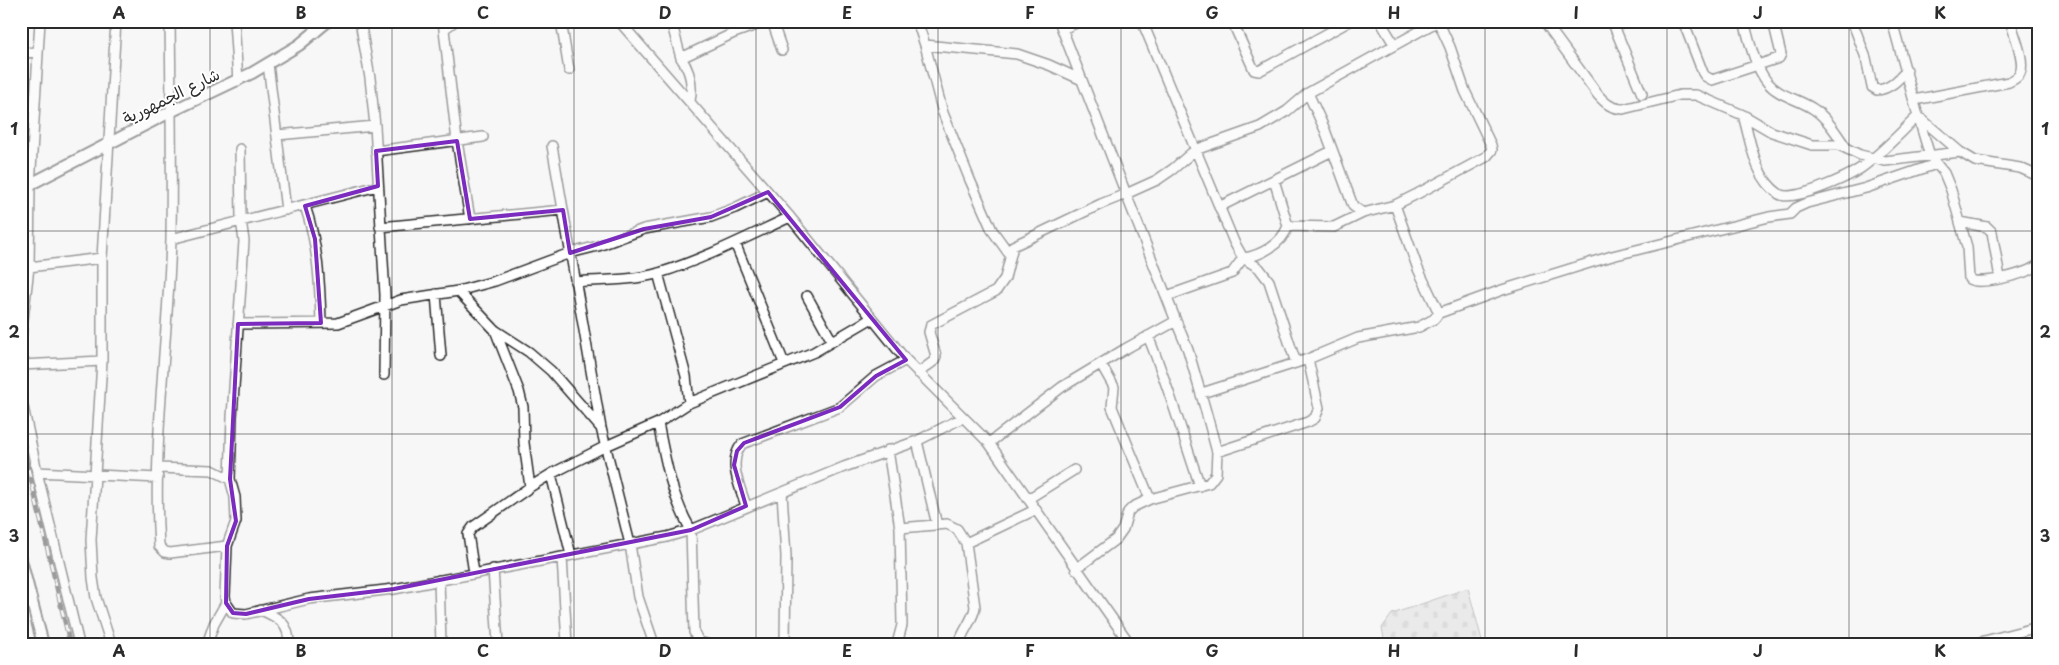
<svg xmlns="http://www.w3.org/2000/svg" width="2059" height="665" font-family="'Playpen Sans','Playpen Sans Arabic',sans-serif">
  <defs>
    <pattern id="cemetery-stones" width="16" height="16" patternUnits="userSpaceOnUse" patternTransform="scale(1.25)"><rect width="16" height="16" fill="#d9d9d9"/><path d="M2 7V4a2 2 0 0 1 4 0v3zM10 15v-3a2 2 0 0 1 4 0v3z" fill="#bababa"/></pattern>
  </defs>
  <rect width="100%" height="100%" fill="#f7f7f7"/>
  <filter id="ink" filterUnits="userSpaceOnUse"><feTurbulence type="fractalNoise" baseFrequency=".02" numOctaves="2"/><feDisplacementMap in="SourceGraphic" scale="10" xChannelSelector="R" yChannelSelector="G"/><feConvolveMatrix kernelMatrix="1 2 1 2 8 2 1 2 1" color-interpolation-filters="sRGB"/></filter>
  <g filter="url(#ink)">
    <!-- cemetery -->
    <path fill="url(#cemetery-stones)" stroke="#828282" d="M1468,588L1483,644H1385L1382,628L1392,614Z"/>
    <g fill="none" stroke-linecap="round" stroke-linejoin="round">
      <defs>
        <path id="minor" d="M156,21L170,22C171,94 172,167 171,239C168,341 152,444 159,546L165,552L170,553L227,546
          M234,21L238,81
          M313,21L315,33
          M360,21L370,78L375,126L385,295L384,375
          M443,21L457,141L470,219
          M561,21L569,70
          M619,21L790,217L906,360L989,443L1130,644
          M671,21L681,58L734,33L730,21
          M770,21L773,24L782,50
          M917,21L925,45L943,113L970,180L992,230L1010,255
          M1059,21L1126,194L1157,180L1173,169L1195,150L1260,127L1287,111L1308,93L1438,21
          M1142,21L1234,242L1243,258L1259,268L1269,281L1296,363
          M1232,21L1254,70L1259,71L1350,21
          M1380,21L1394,44
          M1544,21L1598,95C1606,104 1611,108 1623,109L1680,95H1696L1743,115L1772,132L1812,145H1839L1860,155L1885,161L1960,152L1975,161L2020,168L2038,176
          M1612,21L1642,94
          M1683,21L1703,73L1705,76L1712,80L1779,58L1781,54L1773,21
          M1744,21C1749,40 1755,68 1768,83C1780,97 1800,99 1815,110C1828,119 1838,136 1847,149
          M1852,21L1866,58L1872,87L1877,90C1890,89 1898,80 1907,70
          M1892,21L1918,116L1960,152
          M444,29L455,21
          M1062,29L1081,21
          M734,33L767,21
          M925,45L1017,54L1049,65L1082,80
          M21,53L38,52
          M681,58C691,72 693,85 690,101
          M268,64L286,210
          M1308,93L1325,130L1353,206L1363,213L1395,205L1417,194L1486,157L1492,150L1491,145L1465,91L1450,47L1438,21
          M1914,100L2009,82C2013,80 2017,78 2019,75C2027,64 2014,34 2010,21
          M1743,115C1751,142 1754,177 1779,194C1792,203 1848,177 1861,168C1882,153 1900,133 1918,116
          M1918,116L1930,156L1944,173L1951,190L1967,247L1969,279C1980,286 2027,274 2038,265
          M277,135L375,126
          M552,146L601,428L630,544L638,597L654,644
          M240,149L241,220L244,241L232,417L230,479L235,497L236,521L227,546L225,596L226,603L233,613L246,614L309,599L394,589L667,537L691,530L844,467L917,441L962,418
          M376,151L483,137
          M1274,180L1288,226
          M305,206C318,244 320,283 321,323
          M1219,207L1332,151
          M1960,222L1987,227L1992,232L2000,278
          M380,227L563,210
          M171,239L378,186
          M735,243L784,363
          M29,267L102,258
          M658,273L686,376L689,403
          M575,282C602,280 633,281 659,273C704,259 747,237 790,217
          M458,291L495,330L519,391L523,407L524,443L530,487
          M436,294L441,356
          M807,296L832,341
          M1167,296L1232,273L1243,258C1260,256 1282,244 1288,226L1334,227L1363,213
          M1439,313L1502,290L1612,256L1769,217L1790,214L1796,208L1807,203L1866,188L1936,164
          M238,324L338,323L401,300L458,291L495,281L570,253L598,246L644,229L711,217L735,208L768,192
          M495,330L529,352L551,371L600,427
          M1148,336C1168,385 1183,436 1200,486
          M21,337L29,267L30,186L40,21
          M1101,364L1114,387L1112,407L1150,499
          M21,365L102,361
          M918,373L934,361L936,356L929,332L931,325L996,291L1005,278L1013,246L1101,204L1126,194L1176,321L1125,349L1062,387L989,443
          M1202,393L1308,359L1358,338L1419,327L1434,319L1439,313L1418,269L1395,205
          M21,397L37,472L79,644
          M658,423C665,459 672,498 691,530L694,632L699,642L707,644
          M917,441L937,525
          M888,450L900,528L947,524L957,529L966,543L1035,510
          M1217,452L1308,422L1315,418L1319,408L1308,359
          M158,468L212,470L230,479
          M37,472L158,478
          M551,474L571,555
          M782,493L786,556L785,644
          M1028,499L1074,470
          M746,506C740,486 727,462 742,444L840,407L876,376L906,360
          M562,557L567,644
          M493,569L498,644
          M1076,569L1116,539L1123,529L1128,512L1133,507L1150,499L1209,483L1216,474L1217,452L1205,408L1188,350L1176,321
          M474,573L468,534L473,527L530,487L551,474L606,446L658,423L689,403L814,352L872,318
          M439,580L441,644
          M261,610C279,618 289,623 289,644
          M111,644L96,598L93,578L91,540L102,361V258L116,21
          M207,644L214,624L226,603
          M897,644L902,625L900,528
          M959,644C962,631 974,619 975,607L966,543
          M1973,644L2038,627"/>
        <path id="major" d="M21,189L170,112L252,73L299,45L328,21
          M21,560L43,644"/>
      </defs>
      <!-- minor casing -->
      <use href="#minor" stroke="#2b2b2b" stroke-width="12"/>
      <!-- major casing -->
      <use href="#major" stroke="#2b2b2b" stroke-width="14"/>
      <!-- minor -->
      <use href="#minor" stroke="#fff" stroke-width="9"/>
      <!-- major -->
      <use href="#major" stroke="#fff" stroke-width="10"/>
      <defs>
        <path id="rail" d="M21,438L70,644"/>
      </defs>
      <!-- rail casing -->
      <use href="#rail" stroke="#2b2b2b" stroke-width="4.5"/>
      <!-- rail -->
      <use href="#rail" stroke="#fff" stroke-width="2.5" stroke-dasharray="8" stroke-linecap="butt"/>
    </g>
  </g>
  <!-- marked area -->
  <path d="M0 0H2059V665H0ZM457,141L470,219L563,210L570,253L644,229L711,217L768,192L906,360L876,376L840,407L744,443L737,451L734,465L746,506L691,530L394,589L309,599L246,614L233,613L226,603L227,546L236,521L230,479L238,324L321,323L315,239L305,206L378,186L376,151Z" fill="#f7f7f7" fill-opacity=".55" fill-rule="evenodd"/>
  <path fill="none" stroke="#7b2cbf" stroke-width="4" stroke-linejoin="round" d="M457,141L470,219L563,210L570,253L644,229L711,217L768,192L906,360L876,376L840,407L744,443L737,451L734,465L746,506L691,530L394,589L309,599L246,614L233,613L226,603L227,546L236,521L230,479L238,324L321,323L315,239L305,206L378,186L376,151Z"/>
  <!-- grid -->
  <path fill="none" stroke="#2b2b2b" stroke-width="1" stroke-opacity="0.55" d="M210,21V644M392,21V644M574,21V644M756,21V644M938,21V644M1121,21V644M1303,21V644M1485,21V644M1667,21V644M1849,21V644M21,231H2038M21,434H2038"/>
  <g text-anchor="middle" stroke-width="4" stroke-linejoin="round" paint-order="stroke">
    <!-- street labels -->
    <g font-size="16" fill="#2b2b2b" stroke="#fff">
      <text transform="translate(171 96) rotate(-26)" y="6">شارع الجمهورية</text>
    </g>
  </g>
  <!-- margin -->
  <rect width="2059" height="665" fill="none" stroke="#fff" stroke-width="55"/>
  <rect x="28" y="28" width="2004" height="610" fill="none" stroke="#2b2b2b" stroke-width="2"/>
  <g font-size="16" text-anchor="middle" font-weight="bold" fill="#2b2b2b">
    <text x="119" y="19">A</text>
    <text x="301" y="19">B</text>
    <text x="483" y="19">C</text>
    <text x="665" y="19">D</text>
    <text x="847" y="19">E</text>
    <text x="1030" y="19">F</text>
    <text x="1212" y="19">G</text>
    <text x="1394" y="19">H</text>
    <text x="1576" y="19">I</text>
    <text x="1758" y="19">J</text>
    <text x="1940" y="19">K</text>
    <text x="14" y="135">1</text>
    <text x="2045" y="135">1</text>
    <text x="14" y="338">2</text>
    <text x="2045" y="338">2</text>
    <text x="14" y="542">3</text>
    <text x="2045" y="542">3</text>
    <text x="119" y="657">A</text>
    <text x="301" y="657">B</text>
    <text x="483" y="657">C</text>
    <text x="665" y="657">D</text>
    <text x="847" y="657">E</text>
    <text x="1030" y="657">F</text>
    <text x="1212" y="657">G</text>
    <text x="1394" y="657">H</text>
    <text x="1576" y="657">I</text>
    <text x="1758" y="657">J</text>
    <text x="1940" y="657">K</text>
  </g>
</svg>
